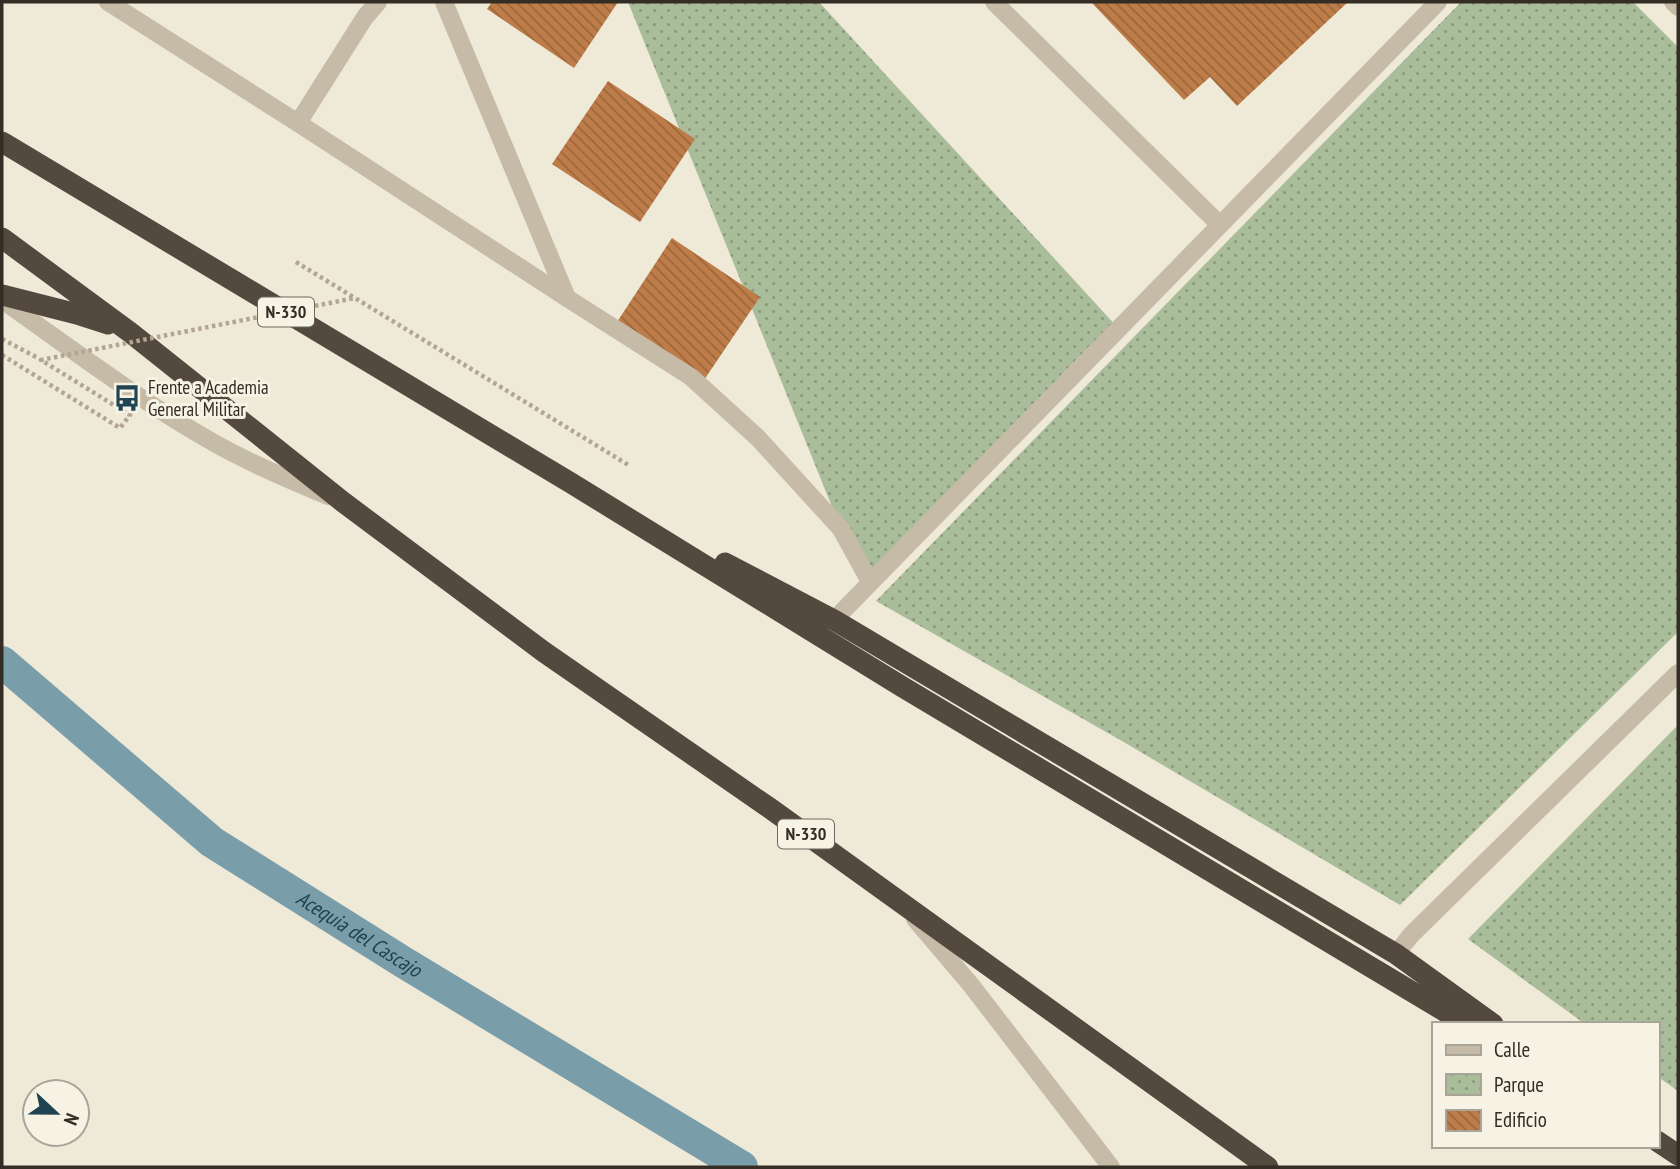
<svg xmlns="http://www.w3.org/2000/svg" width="1680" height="1169" font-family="'PT Sans Narrow',sans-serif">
  <defs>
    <pattern id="park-dots" width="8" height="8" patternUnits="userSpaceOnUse" patternTransform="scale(1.75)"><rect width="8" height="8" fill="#aabd9a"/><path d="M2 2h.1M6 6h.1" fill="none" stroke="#8b9a7d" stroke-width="1.8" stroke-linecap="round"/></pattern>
    <pattern id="building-back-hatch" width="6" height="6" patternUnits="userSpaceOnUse" patternTransform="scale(1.75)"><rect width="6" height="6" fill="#be7d48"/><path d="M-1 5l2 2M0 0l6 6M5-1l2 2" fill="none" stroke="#9b673c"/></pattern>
  </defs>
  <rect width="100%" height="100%" fill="#efe9d8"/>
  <!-- park -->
  <path fill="url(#park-dots)" d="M628,2H819L1119,329L870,582L841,529Z
    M1461,2H1633L1678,47V632L1400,905L1122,741L876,601Z
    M1678,725V1091L1657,1076V1024H1585L1468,939Z"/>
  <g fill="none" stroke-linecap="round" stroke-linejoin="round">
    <!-- canal -->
    <path stroke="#799eaa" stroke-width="32" id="s1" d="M2,662L212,842L403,962L742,1167"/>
  </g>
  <!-- building -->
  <path fill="url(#building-back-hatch)" d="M492,2H618L574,68L487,9Z
    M1091,2H1348L1237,106L1210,77L1184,100Z
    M608,81L695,139L640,222L552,164Z
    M672,238L760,297L704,380L617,322Z"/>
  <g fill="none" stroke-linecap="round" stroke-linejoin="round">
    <!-- path -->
    <path stroke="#b2a690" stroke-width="4.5" stroke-dasharray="3.5 3.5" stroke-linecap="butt" d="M296,262L355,298
      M2,339L38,358"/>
    <!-- minor -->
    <path stroke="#c6bba6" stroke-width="18" d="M108,2L298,123
      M378,2L365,17L298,123L567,298
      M444,2L567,298L691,377L758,438L841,529L870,582
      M994,2L1220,225
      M1673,2L1678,7
      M2,300C72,349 141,402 216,444C252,464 290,480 328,496
      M834,620L1438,2
      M915,919L971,985L1111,1167
      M1396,954L1411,935L1678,673"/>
    <!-- highway -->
    <path stroke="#53493e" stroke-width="21" d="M2,142L571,483L901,686L1466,1024
      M2,238L131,333L343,502L544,652L771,809L1268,1167
      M2,295L77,314L108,324
      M725,563L834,620L1396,954L1493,1024
      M1657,1141L1678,1155"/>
    <!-- path-bridge -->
    <path stroke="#b2a690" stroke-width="4.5" stroke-dasharray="3.5 3.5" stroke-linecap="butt" d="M2,355L120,428L130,415L41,360L355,298L630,466"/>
  </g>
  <!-- icons -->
  <defs>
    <symbol id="bus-bare" viewBox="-9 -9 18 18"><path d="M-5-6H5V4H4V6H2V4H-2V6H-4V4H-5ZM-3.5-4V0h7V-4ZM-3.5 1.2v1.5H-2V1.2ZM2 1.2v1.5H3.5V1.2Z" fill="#1f4351" stroke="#f7f3e4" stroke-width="2.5" paint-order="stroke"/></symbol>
  </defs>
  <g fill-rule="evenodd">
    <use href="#bus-bare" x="108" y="379" width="38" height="38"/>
  </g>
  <g text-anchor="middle" stroke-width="6" stroke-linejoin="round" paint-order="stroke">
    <!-- shield labels -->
    <g fill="#f7f3e4" stroke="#6e685f" stroke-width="2">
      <rect x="258" y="297.5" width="56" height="29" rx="5"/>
      <rect x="778" y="819.5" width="56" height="29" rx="5"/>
    </g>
    <g font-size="18" font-weight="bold" fill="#332d26">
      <text x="286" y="318">N-330</text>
      <text x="806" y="840">N-330</text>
    </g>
    <!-- poi labels -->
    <g font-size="19" fill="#332d26" stroke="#f7f3e4" text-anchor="start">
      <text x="148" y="394">Frente a Academia<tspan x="148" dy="22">General Militar</tspan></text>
    </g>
    <!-- water labels -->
    <g font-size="21" font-style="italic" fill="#1f4351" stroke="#f7f3e4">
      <text dy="7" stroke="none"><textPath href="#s1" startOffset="450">Acequia del Cascajo</textPath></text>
    </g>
  </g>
  <!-- border -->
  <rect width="1680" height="1169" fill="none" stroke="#332d26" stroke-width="7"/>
  <!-- legend -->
  <rect x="1432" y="1022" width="228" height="126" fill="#f7f3e4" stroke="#a9a498" stroke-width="2"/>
  <rect x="1446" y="1045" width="35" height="10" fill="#c6bba6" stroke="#a9a498" stroke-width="2"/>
  <text x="1494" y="1057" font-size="21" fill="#332d26">Calle</text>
  <rect x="1446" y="1074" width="35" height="21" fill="url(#park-dots)" stroke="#a9a498" stroke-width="2"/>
  <text x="1494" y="1092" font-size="21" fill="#332d26">Parque</text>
  <rect x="1446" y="1110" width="35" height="21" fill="url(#building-back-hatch)" stroke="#a9a498" stroke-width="2"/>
  <text x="1494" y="1127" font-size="21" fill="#332d26">Edificio</text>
  <!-- north arrow -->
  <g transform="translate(56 1113) rotate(112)"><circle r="33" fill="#f7f3e4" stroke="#a9a498" stroke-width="2"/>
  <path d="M0-5L12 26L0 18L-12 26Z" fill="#1f4351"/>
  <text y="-10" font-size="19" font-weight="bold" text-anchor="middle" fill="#332d26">N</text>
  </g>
</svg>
